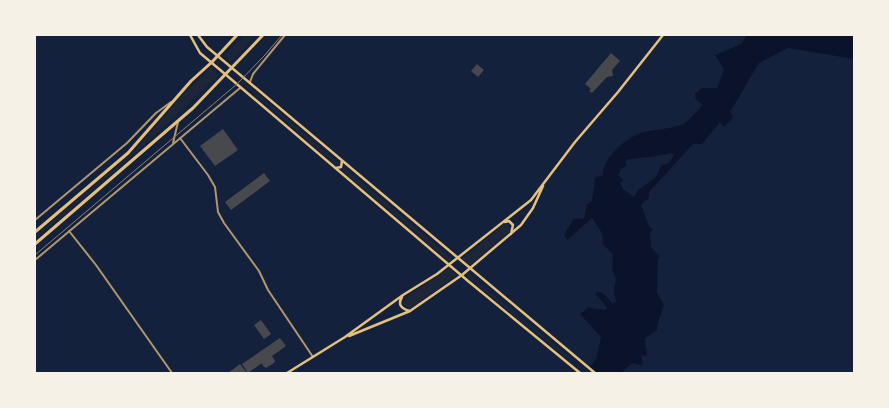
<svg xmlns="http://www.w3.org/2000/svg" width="889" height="408" font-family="Inter,sans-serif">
  <rect width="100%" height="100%" fill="#14213d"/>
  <!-- green -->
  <path fill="#1d2539" d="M245,35H256L231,62L224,56Z
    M211,67L219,75L213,81L139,150L35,239V236L132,154L176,102Z
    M243,81L339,163V165L337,166L241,82Z
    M344,167L443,251L452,259L449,261L341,170Z
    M507,224L510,228L509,232L469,266L461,259L504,225Z
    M449,268L457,275L410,308L406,307L403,303L405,299Z
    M468,273L472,277L575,362L574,363L470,279L465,275Z"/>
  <!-- water -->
  <path fill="#0b132b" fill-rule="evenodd" d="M747,35H854V59L788,48L759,63L730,112L733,118L724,127L720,122L702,144H693L649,192V198L641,205L649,226L653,230L650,232L651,247L660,257L658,259L657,293L664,305C662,314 657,321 657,330L645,338L647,356L641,355L643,366L633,363L623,371V373H593L588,369L596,359L601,337L580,314L589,307C596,310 599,308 606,310L607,308L595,293C603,290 607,297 612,303L617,302C613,294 613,289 616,280L612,269L613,255L603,244L602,233L592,218L567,240L564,235L574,218L584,219L587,204L592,201L595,178L603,175C602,158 628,136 644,132C657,129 671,129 683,124C690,121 697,110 703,105L696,100L695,94L702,88H717L724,69L715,55L741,44ZM671,153L674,155L669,163L661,166L656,177L638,190L634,197L623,189L620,182L624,181L618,175L621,169L626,166V160C641,157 657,157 671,153Z"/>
  <!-- building -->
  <path fill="#48494c" d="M611,53L620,61L612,70L613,76L607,77L592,93L589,91L591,89L585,84Z
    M477,64L484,70L478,77L471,71Z
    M223,129L238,150L215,166L200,146Z
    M264,173L270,181L231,210L225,202Z
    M261,320L271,334L264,339L254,325Z
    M280,338L286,346L272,356L275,361L274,363L266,368L263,366L262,363L248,373L242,364Z
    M240,364L247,373H228Z"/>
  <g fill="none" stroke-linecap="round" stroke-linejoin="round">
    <!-- minor -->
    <path stroke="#b1986c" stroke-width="2" d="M250,82L253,74L285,35
      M180,138L208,175L215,187L218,212L224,223L259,271L268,290L313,357
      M173,143L178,122
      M35,220L127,143L156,113L171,102
      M69,231L96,265L172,373
      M35,260L240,88"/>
    <!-- secondary -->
    <path stroke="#e5c07b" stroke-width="2.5" d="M190,35L200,53L225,74L468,281L580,373
      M198,35L207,47L595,373
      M336,168L341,167L342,161
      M505,222L509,221L513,225L511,234
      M402,297C397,305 402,309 410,311
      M349,336L410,311L462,275L521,225L533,208L543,186
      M287,373L345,337L403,295L437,274L531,200L575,142L618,92L663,35"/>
    <!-- primary -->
    <path stroke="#e5c07b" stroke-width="3" d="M35,232L128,153L191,81L212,62L237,35
      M35,244L193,108L263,35"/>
    <!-- tram -->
    <path stroke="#918062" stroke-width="1" d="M35,255L237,84L264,56L282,35"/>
  </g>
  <!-- border -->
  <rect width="889" height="408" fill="none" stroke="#f6f1e7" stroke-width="72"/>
</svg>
